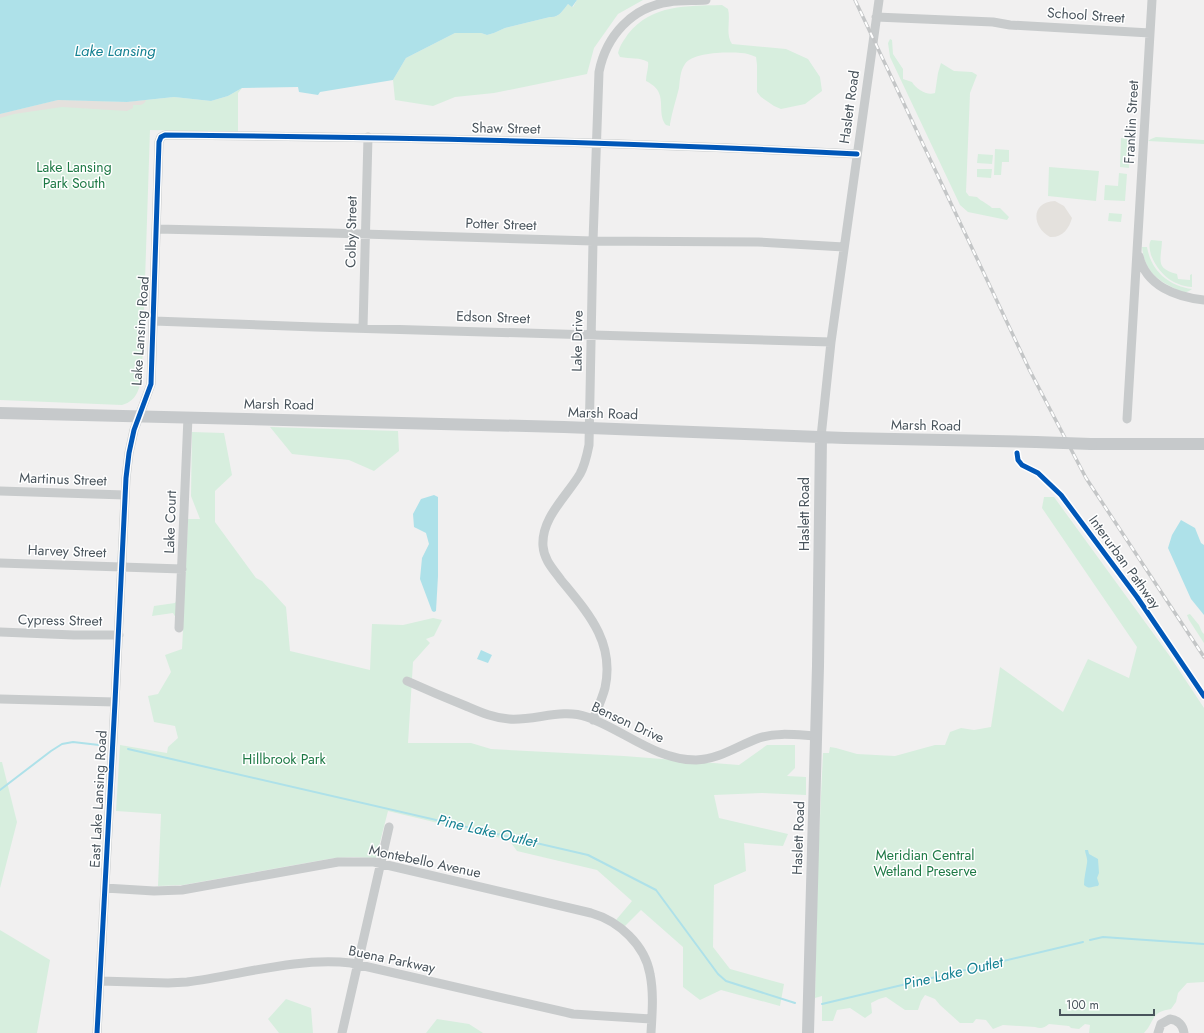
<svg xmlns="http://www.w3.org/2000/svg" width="1204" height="1033" font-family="Jost,sans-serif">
  <rect width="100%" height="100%" fill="#f1f0f0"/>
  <!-- green -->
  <path fill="#d7eede" d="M577,0H643L618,14L594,48L587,74L494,93L455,97L433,106L395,100L393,80L406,58L455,33H481L487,35L494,33L505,28L550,17C559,18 563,10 568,4L573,7Z
    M722,5L728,9C731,20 725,34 732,44L786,49L808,59L820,77L822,91L805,104L781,109L774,106L761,97L757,92V65L756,57C751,55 746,53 741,53C727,52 693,52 685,64C680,71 680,80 679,88C676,100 672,112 670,124V126L666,125C658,116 664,101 658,91C656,87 650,83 646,81C646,74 649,67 648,62C640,57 630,59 620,57L618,53C620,45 624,40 628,34C652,4 687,6 722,5Z
    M890,39L892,40L893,54L903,69V79L912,82C916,89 927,96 935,93L938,73L941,63L954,71L972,72L977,75L970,93L966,192L969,196L977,197C982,202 987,203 992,208H1000L1009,217L1007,220L968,212L960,205L890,57L888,43Z
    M242,88L238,93V132L150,130L142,371C141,385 138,401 122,405L0,400V114L58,100L127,102L174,97L211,101L228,96Z
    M1156,137L1204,140V144L1148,141L1151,139Z
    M1121,138L1131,139L1129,168L1120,167Z
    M995,149L1009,150V162H1002L1001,175H994Z
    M978,154L993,155L992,164L977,163Z
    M1049,167L1099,171L1096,201L1048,196Z
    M977,169H992L991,178L977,177Z
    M1119,173L1127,174L1125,201L1104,200L1105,185L1118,186Z
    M1109,213L1122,214L1121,222L1108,221Z
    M1151,240L1162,241C1161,261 1155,268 1177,274L1178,279L1190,280V275L1192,274V287C1173,286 1158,273 1151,255C1150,250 1148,245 1151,240Z
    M1142,247H1147C1151,271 1169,286 1192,289L1189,291L1184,293C1161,282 1145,275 1142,247Z
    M270,427L398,431L399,451L374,471L349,460L292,454Z
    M192,432L224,433L232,475L215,491V522L256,578L262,581L286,607L290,651L370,670L372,624L403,625L433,618L442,620L434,636L426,639L430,643L413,662L408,743H471L491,749L624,756L739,765L767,745H795V768L787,776L806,777V795L762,793L714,795L719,818L788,834L783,846L744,843L746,871L714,885L713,947L730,969L784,984L780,1006L721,990L700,1000L683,987V947L641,910L625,926L616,920L632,901L597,870L517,851L509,840L388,811L376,858L354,857L334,858L183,885L158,886L161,814L116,811L120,745L167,753L168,747L178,738L175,726L154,722L148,696L158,694L171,672L165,655L182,649L183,630L173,613L152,616L154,606L175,603L185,586L188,519H200L191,496Z
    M1044,497H1054L1169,655L1204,708V982L1187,983L1178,993L1176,1002L1171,1009C1150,1012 1156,1020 1144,1033H1089L1090,1025L1085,1024L1079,1029L1071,1028L1069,1026L1049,1024C1044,1028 1041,1029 1035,1027L1003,1025L993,1029L986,1020L976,1019L973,1023H960L940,1005L935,999L925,995L921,1001L918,1010H905L886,997L879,999L871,1003L872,1013L865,1018L850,1008L837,1010L833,1021H822V996L815,998L818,860L823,753H829L830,747L836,748L857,754L895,756L935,745H945L950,732L961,728L974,730L991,727L1000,667L1063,712L1088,659L1129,678L1137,647L1042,508Z
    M1190,614L1199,625L1202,632L1204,634V643L1189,620L1187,615Z
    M0,762H2L17,822L0,888Z
    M0,930L50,960L37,1033H0Z
    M286,999L311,1008L313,1033H279L268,1019Z
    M437,1019L469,1024L483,1033H426Z"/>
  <!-- sand -->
  <path fill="#e4e1dd" d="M58,100L127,102L146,100C144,106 138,105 133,105V108L127,111L62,107L14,114L0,118V114Z
    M1055,201L1064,206L1072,218C1069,229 1062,238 1050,237C1032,227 1030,202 1055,201Z"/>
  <!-- water -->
  <path fill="#aee1e9" d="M0,0H577L572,7L568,4C563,10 559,18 550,17L505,28L494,33L487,35L481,33H455L406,58L393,80L320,92L318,95L299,92L298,87L242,88L228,96L211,101L174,97L127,102L58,100L0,114Z
    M434,495L438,497V576L436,611L434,612L432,611L420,579L422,558L429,544L426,533L414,527L413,514L421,499Z
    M1181,520L1195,528L1201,543L1204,545V615L1191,599L1168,548L1172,535Z
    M481,650L492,655L488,663L477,659Z
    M1085,850H1088L1089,854L1098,859L1099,873L1097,878L1099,884L1098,886C1092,886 1090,890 1084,885C1084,878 1086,870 1087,863C1088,858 1085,854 1085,850Z"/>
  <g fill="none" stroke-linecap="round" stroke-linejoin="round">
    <!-- stream -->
    <path stroke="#aee1e9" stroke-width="2" d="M128,749L588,855L656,890L718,974L726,981L795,1003
      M0,790L51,751L62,744L73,742L99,745
      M1090,940L1103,937L1204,944
      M822,1004L1083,942"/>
    <!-- minor -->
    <path stroke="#c8cbcc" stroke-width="9" d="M876,17L993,22L1010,25L1150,33
      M157,229L330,233L593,241L758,242L844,247
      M1139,256C1146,286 1176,297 1204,300
      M154,321L315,327L831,342
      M363,328L368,137
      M1127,419L1152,0
      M821,437L831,342L879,0
      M0,491L125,495
      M0,563L182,569
      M179,628L188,417
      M0,632L74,635H119
      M407,681C427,690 446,698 466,706C480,712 493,718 509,719C535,721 562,708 587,717C624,730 655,760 696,760C720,759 737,746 759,738C777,732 797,735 816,736
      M0,699L115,702
      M593,720C597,710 602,699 605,688C615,642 588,613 561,580C553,569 544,560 543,546C541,518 567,496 580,474C585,465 587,455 589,445L593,241L599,72C606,36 632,7 669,2C681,0 694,1 706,0
      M105,888L154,891L182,890L338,862H374L591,913C619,921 645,945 650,974C654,994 652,1014 651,1033
      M100,981L168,983L187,982C241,975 296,957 351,963L573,1014L651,1019
      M97,1033L115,702L126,478L129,453L134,430L151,384L159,142L161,137L165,135C396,137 627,142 857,154
      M342,1033L389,827
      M1158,1033L1161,1024L1170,1019C1178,1020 1183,1025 1184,1033"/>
    <!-- major -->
    <path stroke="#c6c9cb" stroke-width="12" d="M0,413L564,427L845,438L1036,442
      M1091,444H1204
      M808,1033L818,666L821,437"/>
    <defs>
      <path id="rail" d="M855,0L1030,371L1086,478L1204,657"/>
    </defs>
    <!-- rail casing -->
    <use href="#rail" stroke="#c4c6c7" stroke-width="3.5"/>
    <!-- rail -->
    <use href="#rail" stroke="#fff" stroke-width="2" stroke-dasharray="6" stroke-linecap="butt"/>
    <!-- major-bridge -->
    <path stroke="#c6c9cb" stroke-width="12" d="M1036,442L1091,444"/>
    <defs>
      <path id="cycleway" d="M1017,453L1018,460L1022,465L1038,473L1061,495L1137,597L1204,696
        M97,1033L115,702L126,478L129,453L134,430L151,384L159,142L161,137L165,135C396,137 627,142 857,154"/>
    </defs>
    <!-- cycleway casing -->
    <use href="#cycleway" stroke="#fff" stroke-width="8"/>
    <!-- cycleway -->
    <use href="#cycleway" stroke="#0057b8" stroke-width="5"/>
  </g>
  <g text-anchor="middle" stroke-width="3" stroke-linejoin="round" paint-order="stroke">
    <!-- street labels -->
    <g font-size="14" fill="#49545c" stroke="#fff">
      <text transform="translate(1086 15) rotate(4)" y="5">School Street</text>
      <text transform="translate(849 107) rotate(-82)" y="5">Haslett Road</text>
      <text transform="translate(1131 122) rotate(-87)" y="5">Franklin Street</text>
      <text transform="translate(506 128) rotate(1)" y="5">Shaw Street</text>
      <text transform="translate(501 224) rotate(2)" y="5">Potter Street</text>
      <text transform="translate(351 232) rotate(-89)" y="5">Colby Street</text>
      <text transform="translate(493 317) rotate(2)" y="5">Edson Street</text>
      <text transform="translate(140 331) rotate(-86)" y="5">Lake Lansing Road</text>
      <text transform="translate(577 341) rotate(-89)" y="5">Lake Drive</text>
      <text transform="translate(279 404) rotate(1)" y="5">Marsh Road</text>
      <text transform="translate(603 413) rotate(2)" y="5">Marsh Road</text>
      <text transform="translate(926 425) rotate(1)" y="5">Marsh Road</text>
      <text transform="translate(63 479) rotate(2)" y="5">Martinus Street</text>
      <text transform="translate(804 514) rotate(-90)" y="5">Haslett Road</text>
      <text transform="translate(170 522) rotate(-88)" y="5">Lake Court</text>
      <text transform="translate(67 551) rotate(2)" y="5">Harvey Street</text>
      <text transform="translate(1125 562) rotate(54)" y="5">Interurban Pathway</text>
      <text transform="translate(60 620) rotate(1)" y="5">Cypress Street</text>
      <text transform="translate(628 722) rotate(25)" y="5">Benson Drive</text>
      <text transform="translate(98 799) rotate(-87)" y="5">East Lake Lansing Road</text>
      <text transform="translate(798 838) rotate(-88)" y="5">Haslett Road</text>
      <text transform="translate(425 861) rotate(12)" y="5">Montebello Avenue</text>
      <text transform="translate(392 959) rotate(12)" y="5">Buena Parkway</text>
    </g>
    <!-- park labels -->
    <g font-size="14" fill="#1d7945" stroke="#fff">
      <text x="74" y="172">Lake Lansing<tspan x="74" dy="16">Park South</tspan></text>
      <text x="284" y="764">Hillbrook Park</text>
      <text x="925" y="860">Meridian Central<tspan x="925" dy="16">Wetland Preserve</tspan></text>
    </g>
    <!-- water labels -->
    <g font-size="15" font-style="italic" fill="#168293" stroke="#fff">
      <text x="115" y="56">Lake Lansing</text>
      <text transform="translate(487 831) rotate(13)" y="5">Pine Lake Outlet</text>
      <text transform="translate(953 973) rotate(-13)" y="5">Pine Lake Outlet</text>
    </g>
  </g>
  <!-- scale -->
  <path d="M1060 1009v6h94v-6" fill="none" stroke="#49545c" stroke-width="2"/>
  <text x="1066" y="1009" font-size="12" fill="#49545c" stroke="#ffffff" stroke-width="3" paint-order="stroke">100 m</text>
</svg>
